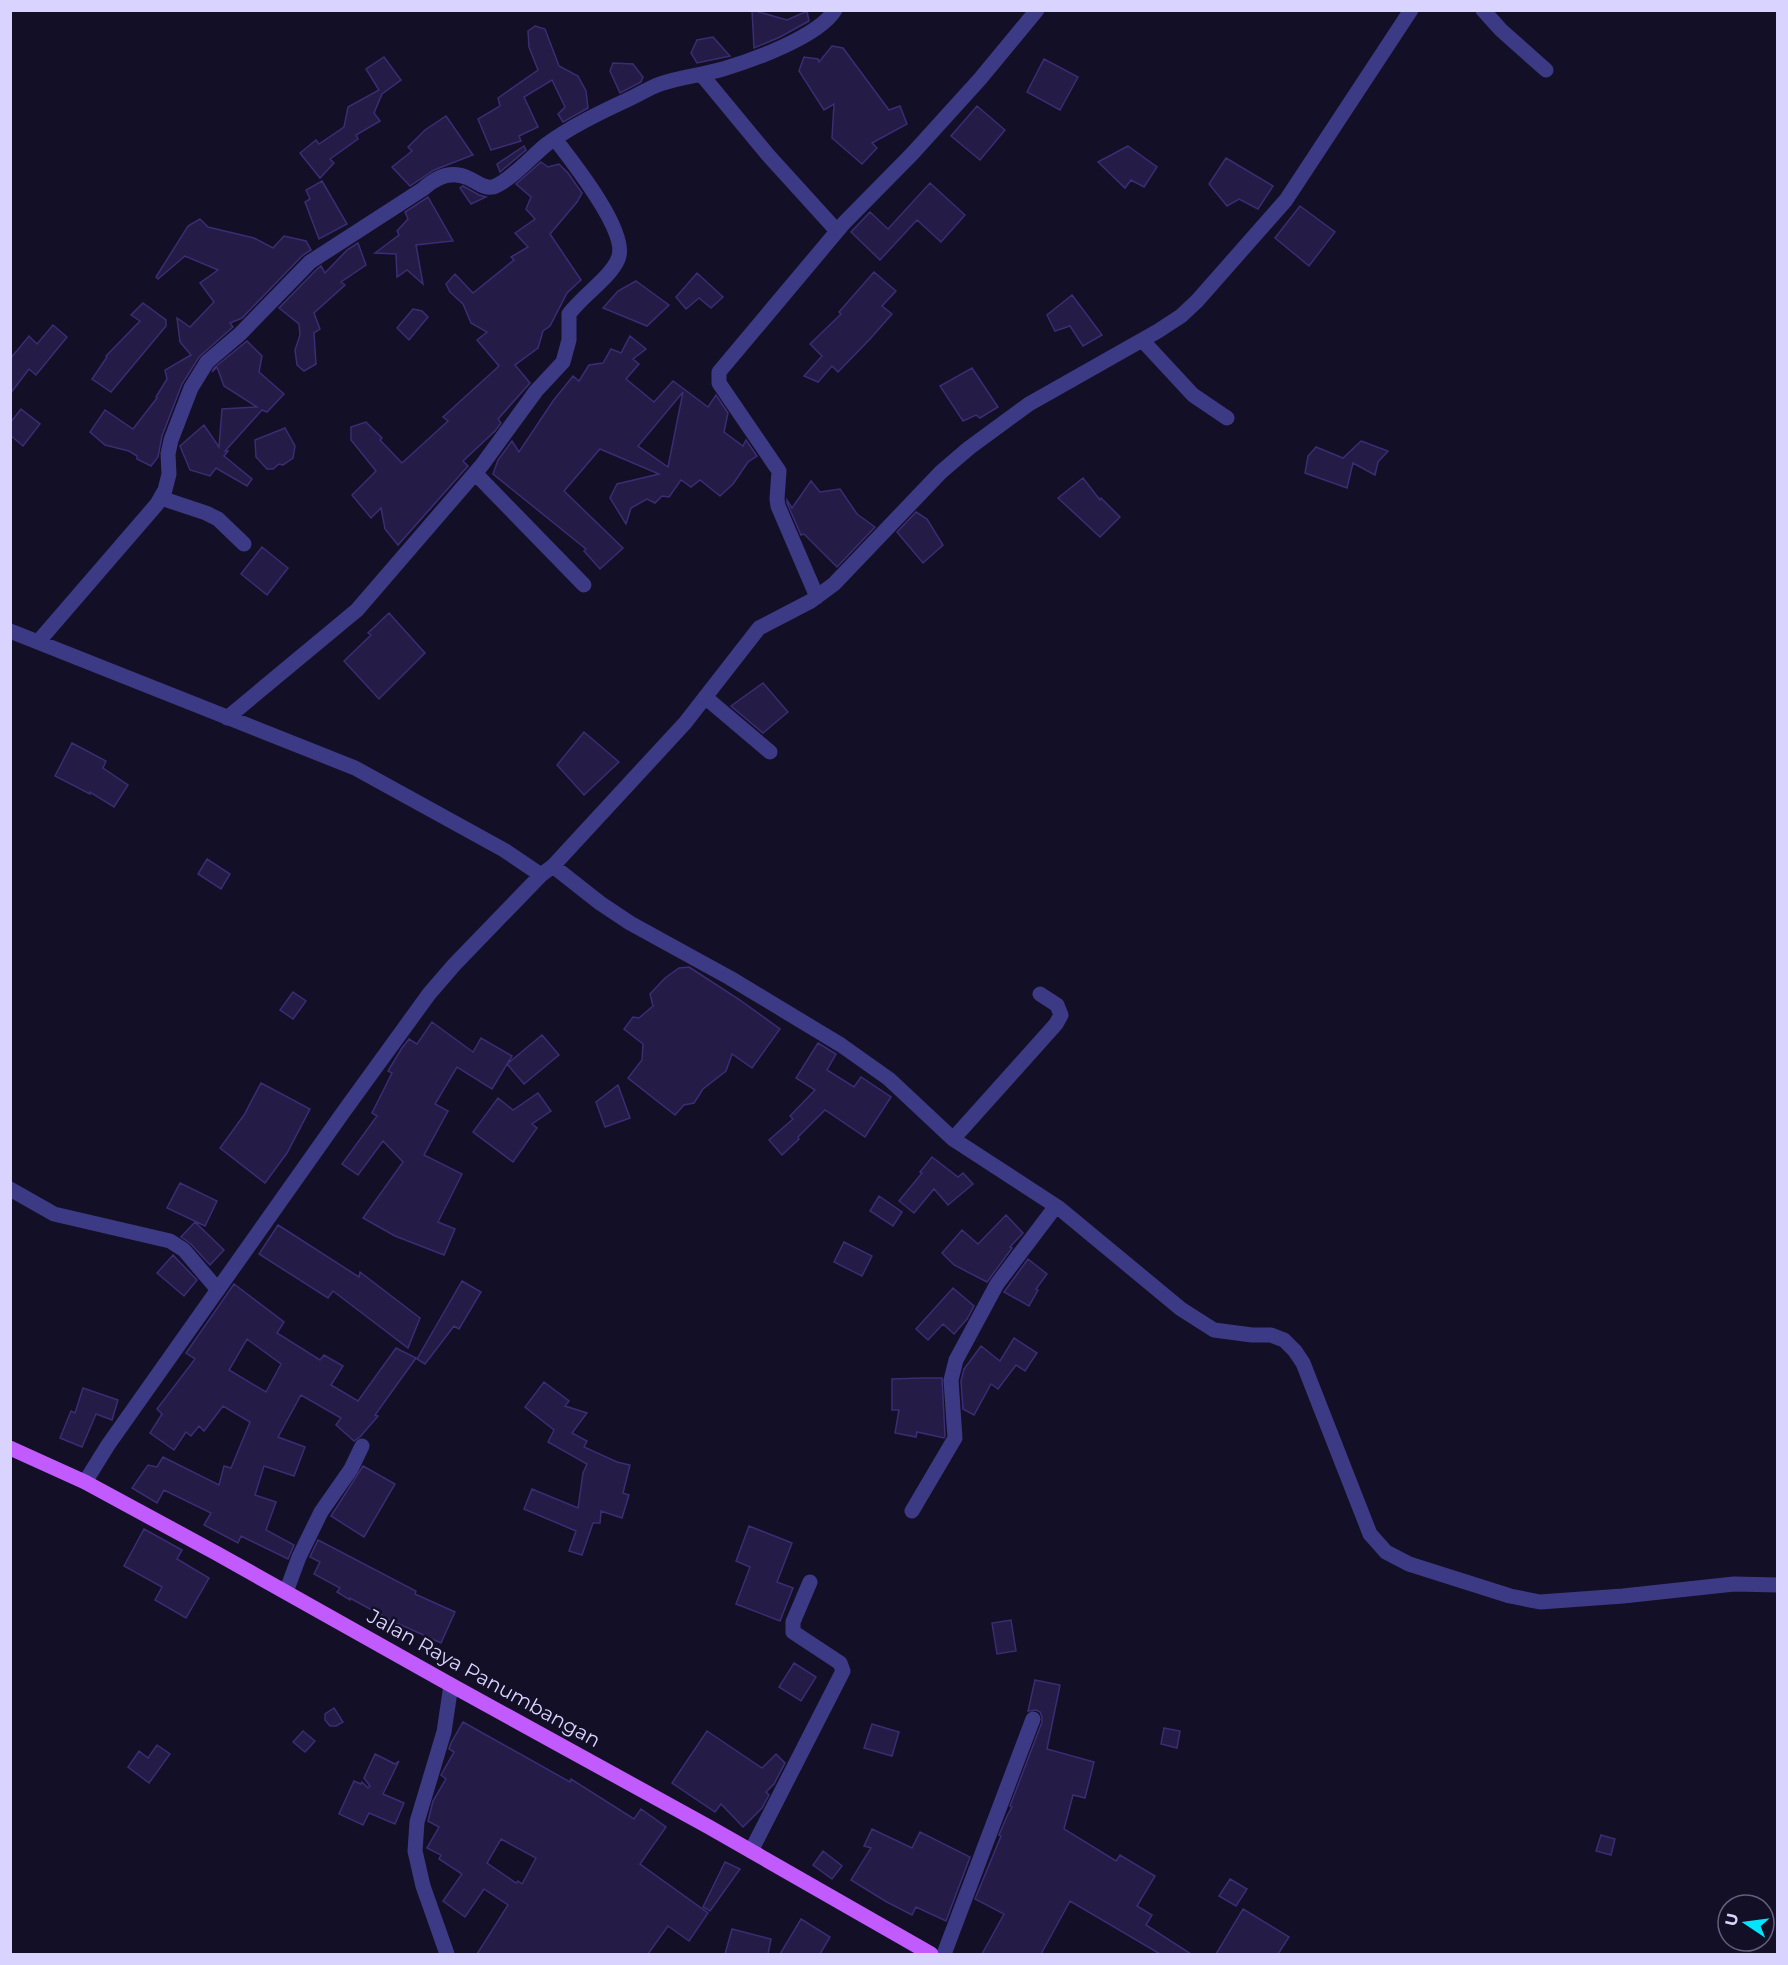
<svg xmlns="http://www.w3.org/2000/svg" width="1788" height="1965" font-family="Montserrat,sans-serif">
  <rect width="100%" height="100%" fill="#130f26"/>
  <!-- building -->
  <path fill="#241b47" stroke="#3b2d73" stroke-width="1.5" fill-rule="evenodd" d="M752,10L787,20L807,11L809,21L780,37L754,48Z
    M535,26L545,29L559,66L578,76L586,91L588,108L563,122L558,114L565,107L552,80L524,97L538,127L519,136L521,141L491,150L478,119L500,106L498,98L538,70L529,47L528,31Z
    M713,37L730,56L697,63L691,53L697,40Z
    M832,46L843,48L889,110L900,106L907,124L872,143L877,148L862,164L832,138L834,104L824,110L799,71L804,57L818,59L819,62Z
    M384,57L401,80L382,94L374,113L380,121L356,135L358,139L330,159L334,163L320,178L300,153L316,140L319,144L344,127L348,107L379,90L366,69Z
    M1044,59L1078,77L1060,110L1027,92Z
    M613,63L633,64L643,77L641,82L620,93L610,71Z
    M977,106L1005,130L980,160L951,136Z
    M446,116L473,155L434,170L410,186L392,167L412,151L408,147L425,130Z
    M524,146L526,150L500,172L497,164Z
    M1128,146L1157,167L1144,187L1131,180L1125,188L1098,162Z
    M1226,158L1273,186L1258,209L1239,199L1227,206L1209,184Z
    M541,162L548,167L559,164L568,173L582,193L577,202L550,234L581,280L567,293L550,326L543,331L538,348L515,365L530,383L498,419L501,423L495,431L463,461L468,466L398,545L385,529L381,508L371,518L352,495L376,471L351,440V427L366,422L382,438L380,440L402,463L448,421L443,417L499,366L477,340L487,332L471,323L463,304L450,292L446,284L455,274L473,293L514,260L511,257L528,247L515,233L535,219L526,209L531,197L516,184Z
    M322,181L347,224L319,239L305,202L310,199L306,190Z
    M930,183L965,215L941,242L917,220L880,260L851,232L870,212L888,229Z
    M463,186L479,195L486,197L471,204L460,188Z
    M428,197L453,241L416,245L423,284L407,270L397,277L396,254L375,253L399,235L397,231L408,219L405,212Z
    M1300,206L1335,232L1309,266L1275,238Z
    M200,219L208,227L254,238L273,248L284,236L306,241L311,250L303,255L242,318L230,323L233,327L199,357L182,384L162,436L158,457L151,466L137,459V456L129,451L105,445L90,432L105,410L133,429L157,398L156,397L167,379L165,370L191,355L180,342L177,318L190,327L214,302L200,283L218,270L185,256L158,279L156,277L188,226Z
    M358,243L366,265L341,282L345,285L314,313L320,329L314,333L316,364L304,371L297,365L295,350L300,335L299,324L279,308L316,270L321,266L325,273L347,250Z
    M874,272L896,291L882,306L892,314L870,339L838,372L832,366L818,382L804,376L822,356L810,344L841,314L839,312Z
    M697,273L723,297L711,308L699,298L686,309L676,297Z
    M636,281L669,305L647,326L603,308L618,291Z
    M1072,295L1102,335L1083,346L1070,326L1055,331L1047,315Z
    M143,303L166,320V326L111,392L92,379L107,357L106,356L140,321L131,315Z
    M413,309L422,311L428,317L409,340L397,328Z
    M53,325L67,337L36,375L29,369L10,394V359L29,336L37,344Z
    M630,336L646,349L633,359L639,364L626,379L654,402L673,381L708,407L716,395L728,413L724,432L743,446L746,440L757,456L748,462L733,484L720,496L700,480L691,487L681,480L669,497L662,496L655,503L647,499L631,508L626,524L610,498L617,484L659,474L600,449L564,491L623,548L600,569L584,551L586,549L493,474L498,460L512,441L519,452L553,401L573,376L579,381L589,365L603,363L611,349L621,353ZM683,392L668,467L638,446Z
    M247,341L262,356L259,372L284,394L267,412L262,410L225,451H228L224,456L252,479L247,486L216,468L210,476L190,470L180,446L204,425L219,447L222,409L257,407L224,386L217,367L212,372L214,368Z
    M972,368L998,407L980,418L976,415L963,421L940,386Z
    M21,409L40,424L23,446L10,435V423Z
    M285,428L295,446L293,458L283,465L279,464L273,469H267L256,457L255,440Z
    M1361,441L1388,451L1378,462L1375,475L1353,463L1347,488L1305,473L1308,456L1316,447L1343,458Z
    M1083,478L1100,500L1101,498L1120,517L1100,537L1058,498Z
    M811,481L820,492L840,489L857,514L875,527L837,567L804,534L801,535L787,503V500L792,508Z
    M916,512L927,519L943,545L923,563L897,532Z
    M262,547L288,568L267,595L241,574Z
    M389,613L425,653L379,699L344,661L371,635L368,633Z
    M763,683L788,712L763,733L731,706Z
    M584,732L619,762L584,795L557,765Z
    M72,743L106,761L103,768L128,785L114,807L90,792V794L55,776Z
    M207,859L230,874L221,889L198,874Z
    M689,967L740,1000L780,1029L752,1068L732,1054L726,1071L703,1089L694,1103L684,1105L675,1115L628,1078L642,1060L643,1044L624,1029L633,1017L639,1018L653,1006L650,994L665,978L679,968Z
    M293,992L306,1001L293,1019L280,1010Z
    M432,1022L473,1052L481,1038L512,1056L492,1089L457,1067L435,1104L448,1111L424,1155L462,1174L438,1222L455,1229L444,1255L395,1236L363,1218L403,1162L383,1141L358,1175L342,1164L377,1116L372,1113L392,1073L388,1071L402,1048L409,1039L417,1044Z
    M542,1035L559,1055L524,1084L507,1064Z
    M818,1043L836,1054L827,1070L854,1087L861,1077L891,1097L865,1137L825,1110L798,1137L799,1139L782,1155L769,1140L793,1119L790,1116L815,1090L796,1078Z
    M261,1083L310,1109L287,1153L265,1183L220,1148L244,1115Z
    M618,1085L630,1118L605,1127L596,1102Z
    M538,1093L551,1111L532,1124L537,1128L513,1162L473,1132L498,1098L513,1110Z
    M932,1157L958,1177L963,1173L973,1184L948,1205L934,1189L914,1213L899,1201L922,1173L920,1172Z
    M180,1183L217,1201L205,1226L167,1208Z
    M879,1196L902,1212L893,1226L870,1211Z
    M1006,1215L1023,1233L1010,1247L1012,1248L987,1282L954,1265L942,1253L962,1230L978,1244Z
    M195,1222L224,1250L210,1265L191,1244L181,1237Z
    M278,1225L359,1277L360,1272L420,1318L408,1348L333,1291L328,1298L259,1254Z
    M844,1242L872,1256L862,1276L834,1262Z
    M173,1255L197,1280L184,1296L157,1273Z
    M1028,1259L1047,1274L1036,1289L1038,1290L1029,1306L1004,1292Z
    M462,1281L481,1292L459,1329L454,1326L425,1364L417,1359Z
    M234,1284L284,1322L277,1333L320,1360L324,1355L343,1366L331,1385L358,1401L396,1348L416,1358L375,1415L378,1416L360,1437L354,1441L336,1425L341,1418L301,1395L278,1437L305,1447L294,1476L264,1466L255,1495L276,1502L266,1530L294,1545L288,1559L241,1536L238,1543L204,1525L211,1513L164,1490L157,1503L132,1488L148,1465L157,1467L163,1457L219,1485L224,1466L231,1468L250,1422L223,1406L204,1431L199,1426L191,1436L186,1432L174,1450L150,1433L162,1414L157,1409L195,1359L186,1353ZM247,1339L281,1364L266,1392L229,1370Z
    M953,1288L974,1306L967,1319L954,1334L943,1324L928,1340L916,1329Z
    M1014,1338L1037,1353L1025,1371L1016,1365L998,1389L991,1384L974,1415L963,1409L961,1381L964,1369L981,1346L1000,1361Z
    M922,1378H942L945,1436L944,1438L917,1432L916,1437L895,1433L899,1410H892V1379Z
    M544,1382L569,1401L565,1406L587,1413L572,1433L587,1441L584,1447L617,1462L630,1465L623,1493L629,1495L622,1518L601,1511L600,1523H593L582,1555L569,1551L576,1531L524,1509L532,1489L578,1508L583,1473L587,1464L548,1442L554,1430L525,1407Z
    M83,1388L118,1400L112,1420L96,1414L82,1447L60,1438L71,1411L75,1413Z
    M363,1466L395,1484L364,1537L331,1516Z
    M749,1526L792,1543L777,1582L793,1588L780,1621L736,1604L750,1567L736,1561Z
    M144,1529L182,1550L177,1559L209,1578L186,1618L155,1600L162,1587L124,1566Z
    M318,1540L416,1591L415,1594L455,1612L441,1643L399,1624V1625L350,1598V1600L337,1592L340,1588L314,1574L320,1562L310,1557Z
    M1011,1620L1016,1651L997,1654L992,1623Z
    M794,1663L816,1677L801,1701L779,1687Z
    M1035,1680L1060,1685L1047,1749L1094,1762L1085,1798L1073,1795L1064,1829L1116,1861L1120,1855L1155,1876L1137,1906L1152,1915L1146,1925L1191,1954H1160L1070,1901L1041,1954H982L1004,1914L975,1899L1001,1836L999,1835L1007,1816L1012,1807L1010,1806L1042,1722V1717L1040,1712L1036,1710L1028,1711Z
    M334,1708L343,1722L336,1726H330L325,1720V1714Z
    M463,1722L570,1782L571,1779L634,1819L641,1809L666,1827L640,1864L708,1913L689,1941L668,1926L648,1954H477L508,1905L484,1889L465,1917L443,1901L462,1874L439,1859L441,1855L427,1848L439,1827L428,1821L433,1801L446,1779L441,1775L454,1752L449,1749L451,1743ZM501,1839L536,1858L522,1884L518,1881L516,1883L487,1863Z
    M872,1724L899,1732L892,1756L864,1748Z
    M1164,1728L1180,1731L1177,1748L1161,1744Z
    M303,1731L315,1741L305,1752L293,1742Z
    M707,1731L762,1768L776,1754L785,1763L774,1784L766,1792L769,1795L762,1808L743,1827L721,1804L715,1812L672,1783Z
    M157,1745L170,1754L149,1783L128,1767L139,1751L148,1758Z
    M375,1754L395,1764L399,1761L383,1794L404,1803L395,1824L369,1813L363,1825L339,1814L354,1781L361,1784L362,1782L368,1788L370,1786L364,1778Z
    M872,1829L912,1848L920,1832L970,1857L946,1921L916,1907L912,1915L885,1901L851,1880L871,1848L864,1846Z
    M1601,1835L1615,1839L1611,1855L1596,1851Z
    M823,1851L842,1866L832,1879L813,1865Z
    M725,1862L740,1869L710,1911L703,1907Z
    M1230,1879L1247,1889L1236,1906L1219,1896Z
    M1243,1909L1289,1937L1278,1954H1216Z
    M801,1919L830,1937L820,1954H780Z
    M732,1929L771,1939L768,1954H725Z"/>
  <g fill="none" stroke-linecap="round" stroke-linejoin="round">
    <!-- minor -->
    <path stroke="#3d3a85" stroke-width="15" d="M1483,10L1501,30L1546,70
      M701,74L768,155L837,231
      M1142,340L1193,395L1227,418
      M475,473L584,585
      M161,498L206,513L218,519L244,544
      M817,597L778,506L777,499L779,471L719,383V372L844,223L912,154L980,79L1037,10
      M10,631L355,768L504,850L541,875
      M38,642L157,504L165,490L169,474L168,454L171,440L191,388L207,362L240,334L310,262L423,189C436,177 451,170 468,178C476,181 484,189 493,187C509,182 533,155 547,144C572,126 599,113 627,100C638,95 649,88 660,84C680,77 702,75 723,69C753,60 818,37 835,10
      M705,697L770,752
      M227,718L357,610L482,465L536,391L563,362L569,340V314C582,296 611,277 618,259C630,233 571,160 555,139
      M553,866L600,903L630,923L730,978L841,1045L889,1079L953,1139L1059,1208L1181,1309L1214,1330L1252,1335H1271L1284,1340L1295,1351L1303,1363L1370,1534L1386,1552L1409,1564L1510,1596L1540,1602L1623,1596L1734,1584L1778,1585
      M953,1139L1056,1024L1061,1015L1057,1005L1040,994
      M10,1189L54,1214L170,1241L184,1250L218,1290
      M85,1482L108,1445L342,1114L429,994L454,965L541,875L553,866L685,723L759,628L811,601L834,584L941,472L969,448L1029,404L1158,331L1181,316L1197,301L1286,200L1411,10
      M912,1511L955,1438L951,1380L956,1360L997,1284L1056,1206
      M286,1592L299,1557L321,1512L351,1469L362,1446
      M751,1851L843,1671L840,1663L793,1632V1622L810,1582
      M447,1954L423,1886L415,1851L417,1822L444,1732L451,1685
      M944,1954L1033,1719"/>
    <!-- major -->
    <path stroke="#c25bff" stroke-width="15" d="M10,1448L85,1482L216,1553L451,1685L709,1827L931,1954"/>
  </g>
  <g text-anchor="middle" stroke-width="5" stroke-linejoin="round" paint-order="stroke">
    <!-- street labels -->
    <g font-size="20" fill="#d9d4ff" stroke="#130f26">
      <text transform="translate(484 1678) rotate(29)" y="7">Jalan Raya Panumbangan</text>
    </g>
  </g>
  <!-- border -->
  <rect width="1788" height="1965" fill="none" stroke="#d9d4ff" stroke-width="24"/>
  <!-- north arrow -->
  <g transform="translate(1746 1923) rotate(283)"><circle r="28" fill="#130f26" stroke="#625e7d" stroke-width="1.5"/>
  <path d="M0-4.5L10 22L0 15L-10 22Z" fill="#00e5ff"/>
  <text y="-9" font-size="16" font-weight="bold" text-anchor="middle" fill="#d9d4ff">U</text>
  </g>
</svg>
